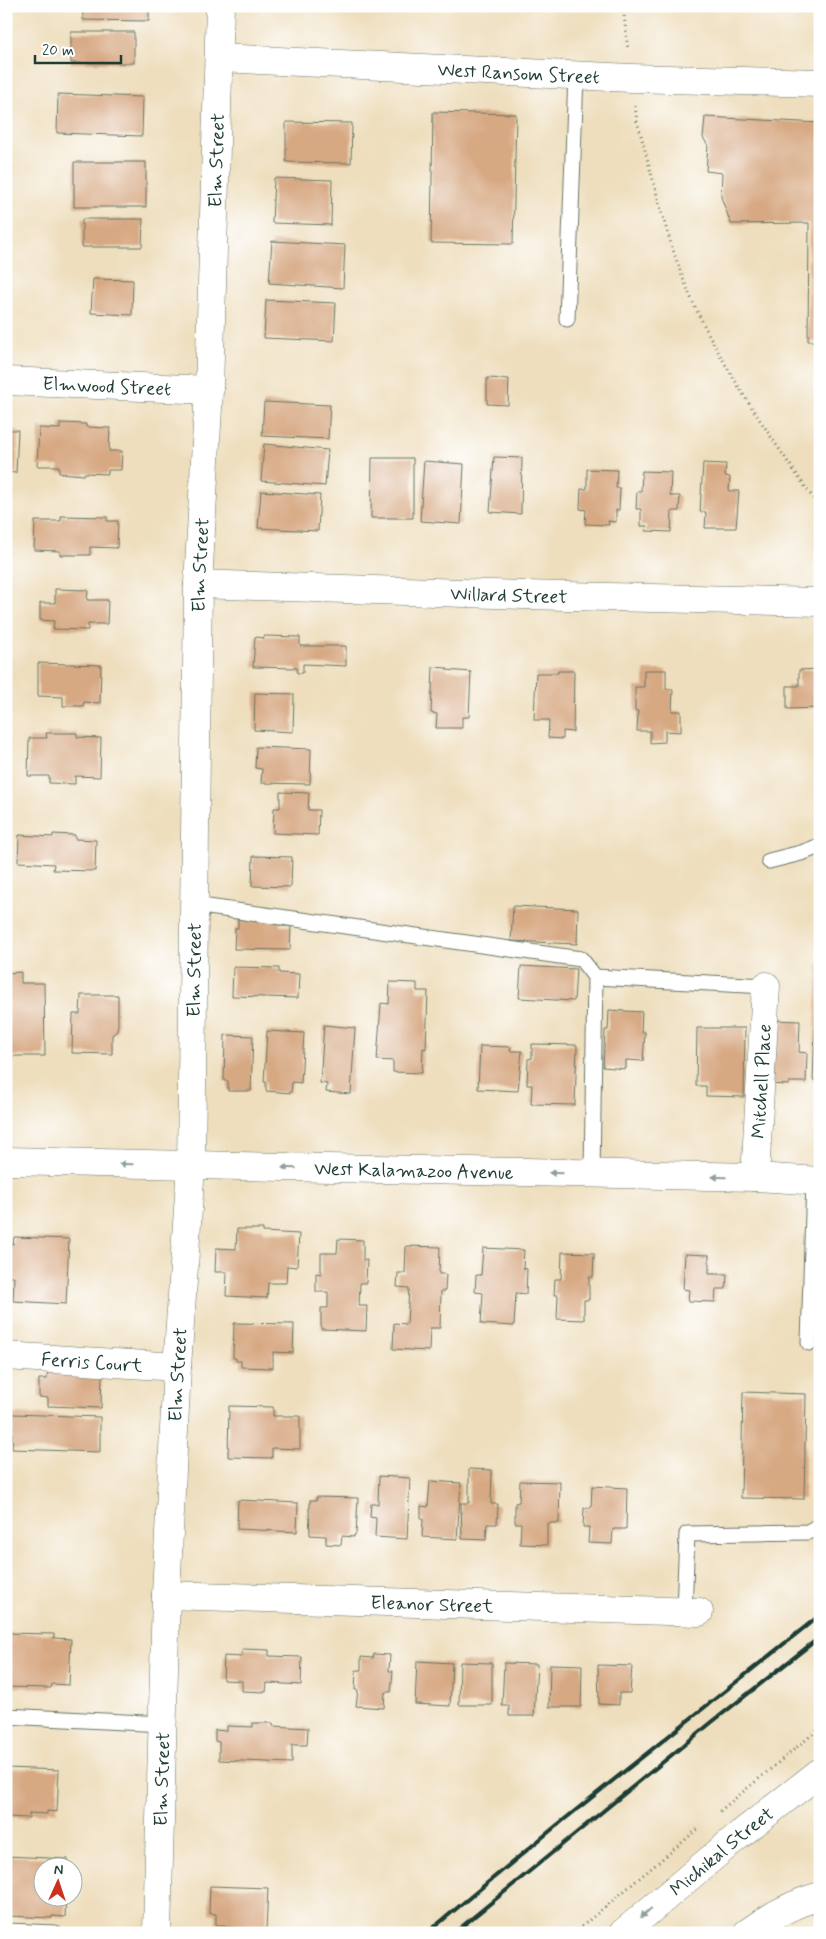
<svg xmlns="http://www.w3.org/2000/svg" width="826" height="1939" font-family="Mynerve,sans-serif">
  <rect width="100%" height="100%" fill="#fff"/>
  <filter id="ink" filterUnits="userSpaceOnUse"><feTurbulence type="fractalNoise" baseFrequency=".02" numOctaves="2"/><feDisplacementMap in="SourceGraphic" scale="10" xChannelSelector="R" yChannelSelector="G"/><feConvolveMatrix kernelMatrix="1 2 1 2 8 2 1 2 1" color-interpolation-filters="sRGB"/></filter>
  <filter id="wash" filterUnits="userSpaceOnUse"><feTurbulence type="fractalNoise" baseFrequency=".0096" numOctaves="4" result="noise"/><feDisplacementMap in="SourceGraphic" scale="20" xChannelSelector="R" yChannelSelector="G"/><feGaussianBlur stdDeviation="1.12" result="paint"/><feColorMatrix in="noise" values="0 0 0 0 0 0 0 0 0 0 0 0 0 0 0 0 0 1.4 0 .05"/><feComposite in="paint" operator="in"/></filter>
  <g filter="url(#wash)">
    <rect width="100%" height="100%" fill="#eedebd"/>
    <g id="blocks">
      <!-- building -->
      <path fill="#d7a983" d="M83,6H149V21L83,20Z
        M522,6H538V9L522,8Z
        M71,32H134V63H71Z
        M58,94L143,97L142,136L57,133Z
        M433,112L516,114L513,244L431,243Z
        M705,117L820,123V341H808L809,223L731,224L721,197L722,173L706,171L708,145L703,138Z
        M286,122L352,123L351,163L286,162Z
        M74,162H146V207H74Z
        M6,164H12L11,196H6Z
        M274,178L332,180L331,225L272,223Z
        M82,219H143L142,247H82Z
        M272,241L345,245L343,288L269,283Z
        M93,279L133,280L132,315L91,313Z
        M266,300L336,303L334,341L264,338Z
        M487,378L509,379L508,405L487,404Z
        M264,402L330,405L328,439L262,436Z
        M60,423L86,424V427L110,428L109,451H122L121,470H108V474L85,473L84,475L59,473V466H37L39,428L60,429Z
        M6,430H18L16,473L6,472Z
        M264,444L328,450L325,486L261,481Z
        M494,457L522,458L521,514L490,512Z
        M372,458H413V518H371Z
        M424,461L464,464L461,524L420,521Z
        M703,463L726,464L725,476L730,477L729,491H739L736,528H705L706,512H700Z
        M587,469L617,470L616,488H620L619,510H616V522L608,521L609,525L585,524L586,510L580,509L581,489H587Z
        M642,471L671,472L670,496H680L679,511H672L671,532L646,531L647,526H641V509H636L637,491H641Z
        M261,491L320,495L318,531L258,528Z
        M61,516L107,517V521H118L117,548L90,547V555H60V551L34,550L35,521H61Z
        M55,589L88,590L87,600H108L107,624H88V630L53,629L54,621L40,620V603H55Z
        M264,636L300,637V646H346V666L303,664V673H297V668L253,667L255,637L264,638Z
        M38,663L101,665L100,703L84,702L83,706H63V697L38,696Z
        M433,667L447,668V670L471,672L469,717H462V728H436L437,714L431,713Z
        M820,669V708L787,709V686H799V670Z
        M644,670H666V689H673L672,711H681V732L665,731V742L650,743V731H637L638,711H635V687H644Z
        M558,671H574L573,732L563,731V739L548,738L549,720H534L536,673H558Z
        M255,693L294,694L293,732L254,730Z
        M46,733H77V737L101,738L100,777L75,776V784L49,783V776H28L29,738H47Z
        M256,747L311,749L310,784L261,783L262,769L255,768Z
        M280,792L309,793L308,810H319L318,835L273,833L274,808H280Z
        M53,834L75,835V839L96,840L95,871L53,870L54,864L18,862L19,835L53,837Z
        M253,856L292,857L291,887L252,886Z
        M513,906L578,909L577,944L511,941Z
        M238,918L280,919V926H291L290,950L234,949L235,928H238Z
        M818,963H820V1080H813Z
        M521,966L576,969L574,1001L519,998Z
        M233,967L279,968V973L299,974L298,998L232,996Z
        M21,972V983H44L45,1056H6V973Z
        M390,982L417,983V991H428L426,1049L423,1048L422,1073L393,1072V1061L377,1060L381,1003L389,1004Z
        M81,995H118V1024L117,1031L112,1035V1054L72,1053L73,1014H80Z
        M609,1010L642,1012L641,1032H645L643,1061L626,1060V1069L603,1067L605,1030H608Z
        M770,1020L800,1021L799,1052L807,1053L806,1082H789V1085L766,1084Z
        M324,1025L355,1028L351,1094L326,1092L327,1084L320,1083Z
        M697,1028H745L744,1097L706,1096V1086H696Z
        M267,1031L304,1033L301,1083L292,1082L291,1093L266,1091V1082H264Z
        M225,1035L253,1036L251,1091H228V1081H224Z
        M532,1044L577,1045L575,1105L531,1104L532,1085H527L528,1059L532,1058Z
        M480,1046L511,1047L510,1051H522L518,1091L478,1089Z
        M237,1229H263V1232L299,1234L297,1267L287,1266L286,1283H268L267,1298L226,1296L227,1272H215L216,1248L236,1249Z
        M14,1237L69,1239L66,1304L13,1301L14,1277H6V1243L13,1244Z
        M338,1239L363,1240V1260H367L366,1283H360L359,1306H367L366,1331L321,1329V1308H328V1292H316V1273L321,1274V1253H337Z
        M406,1246L440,1247L439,1274H446L445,1291H441L440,1328H430L429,1351L393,1349L394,1323L407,1324L409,1288L397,1287L398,1273H405Z
        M483,1248L524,1250L523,1268L527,1269L526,1294L516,1293L514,1326L481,1324L483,1293L475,1292L476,1275H481Z
        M562,1252L594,1253L593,1277H589V1300H584V1320L557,1319L558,1295H554L555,1279H561Z
        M685,1254L709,1255V1274H727L726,1289H716L715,1302L688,1301L689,1290L683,1289Z
        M234,1323L294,1324L293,1353L273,1352V1368L241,1367V1361H236V1358H233Z
        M48,1370L102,1372L101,1408L48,1406V1398L39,1397V1379H47Z
        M743,1392L806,1394L804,1499L741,1498Z
        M229,1406L273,1407V1416H300V1449L272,1448V1458L228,1457Z
        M13,1414L100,1417V1452L12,1449Z
        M469,1469L492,1470L491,1504H498L497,1524H487L486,1540L462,1539L461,1503H469Z
        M379,1476L410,1478L407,1539L375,1537L376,1518L370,1517L371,1504H378Z
        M430,1481L461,1483L457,1539L422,1537L423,1519H421V1506L428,1507Z
        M520,1481L560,1482L559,1523H547V1545L520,1544L521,1523H515V1503L519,1502Z
        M592,1486L627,1488L626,1529H613L612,1544L588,1543L589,1527H583L584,1508H591Z
        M316,1497L358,1498L356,1534L354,1535V1537L342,1536L341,1545L326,1544V1536L310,1535L309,1508H310V1500H317Z
        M238,1500L298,1503L297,1532L237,1529Z
        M6,1633L54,1634V1638L71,1639L69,1685L52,1684L51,1688L6,1687Z
        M242,1649L269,1650V1656L302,1657L301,1685L267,1683L266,1692L242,1691V1681L223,1680L224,1656L242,1657Z
        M374,1654L390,1655L389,1671H393L391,1692H385L384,1708L356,1706L358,1690H355L356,1670H361V1657L373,1658Z
        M417,1661L452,1663L450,1706L415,1704Z
        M460,1662L492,1663V1705H459Z
        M504,1663L537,1664L534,1716H509V1706H502Z
        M550,1664L582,1665L581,1707H549Z
        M598,1665L632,1666L630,1693H619V1705L599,1704Z
        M253,1723H273V1726L308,1728L307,1745H292V1763L219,1760V1742L215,1741V1730L227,1731V1726L253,1727Z
        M6,1768L59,1770L57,1812L47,1811V1814L29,1813V1818L6,1817Z
        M7,1856L68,1859V1866H42V1896H66L65,1917L52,1916V1918L6,1916Z
        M210,1886L268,1888L266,1929L225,1927V1925H216V1914L209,1913Z"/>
    </g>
  </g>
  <g filter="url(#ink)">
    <use href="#blocks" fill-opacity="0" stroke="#677564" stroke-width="1"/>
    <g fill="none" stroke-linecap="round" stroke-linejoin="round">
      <defs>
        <path id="lane" d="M567,319L576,75
          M769,861L801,853L820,846
          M194,905L581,959L595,977
          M592,1174L595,977L766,986
          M809,1343L814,1180
          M684,1612L687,1534L808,1532L820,1525
          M6,1716L163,1724
          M6,1931L55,1933"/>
        <g id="street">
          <path id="s1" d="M219,58L631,78L820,83"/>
          <path id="s2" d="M6,381L209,390"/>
          <path id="s3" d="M198,584L523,595L820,602"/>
          <path id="s4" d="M755,1177L766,986"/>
          <path id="s5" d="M6,1356L177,1367"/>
          <path id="s6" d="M166,1595L699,1612"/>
          <path id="s7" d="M157,1933L166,1595L177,1367L191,1166L198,584L209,390L220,6"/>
          <path d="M747,1933C769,1917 794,1903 820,1896"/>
        </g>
        <g id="primary">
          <path id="s8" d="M6,1161L755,1177L820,1181"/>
          <path id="s9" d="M623,1933L738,1836L820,1772"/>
        </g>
      </defs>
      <!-- lane casing -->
      <use href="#lane" stroke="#677564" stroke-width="17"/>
      <!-- street casing -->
      <use href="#street" stroke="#677564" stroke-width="29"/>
      <!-- primary casing -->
      <use href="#primary" stroke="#677564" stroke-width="29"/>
      <!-- path -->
      <path stroke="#677564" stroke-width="3" stroke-dasharray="1 4" stroke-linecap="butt" d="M623,6L628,50
        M635,106L637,121C655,184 670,257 699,315C732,383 777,446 820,508
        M720,1811L820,1728
        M574,1933L698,1829"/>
      <!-- lane -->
      <use href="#lane" stroke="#fff" stroke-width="15"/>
      <!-- street -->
      <use href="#street" stroke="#fff" stroke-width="28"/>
      <!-- primary -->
      <use href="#primary" stroke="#fff" stroke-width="28"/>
      <!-- rail -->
      <path stroke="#1f3d34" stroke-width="4" d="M427,1933L556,1826L820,1615
        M454,1933L712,1722L820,1637"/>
    </g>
    <!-- one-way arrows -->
    <defs><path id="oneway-solid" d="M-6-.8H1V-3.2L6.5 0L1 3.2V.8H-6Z" transform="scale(1.25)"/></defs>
    <g fill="#8f9e9a">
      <use href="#oneway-solid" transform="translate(126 1164) rotate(-178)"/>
      <use href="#oneway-solid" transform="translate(289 1168) rotate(-179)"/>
      <use href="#oneway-solid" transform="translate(556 1173) rotate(-179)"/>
      <use href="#oneway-solid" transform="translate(719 1177) rotate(-179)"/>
      <use href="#oneway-solid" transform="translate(646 1913) rotate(139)"/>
    </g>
  </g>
  <g text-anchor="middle" stroke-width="5" stroke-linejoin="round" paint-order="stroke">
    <!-- street labels -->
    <g font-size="19" fill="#1f3d34" stroke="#fff">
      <text dy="7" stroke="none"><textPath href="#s1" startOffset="300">West Ransom Street</textPath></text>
      <text dy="7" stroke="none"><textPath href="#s7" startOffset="1774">Elm Street</textPath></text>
      <text dy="7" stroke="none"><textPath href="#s2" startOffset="101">Elmwood Street</textPath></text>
      <text dy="7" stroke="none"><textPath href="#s7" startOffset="1369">Elm Street</textPath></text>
      <text dy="7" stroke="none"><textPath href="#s3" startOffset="311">Willard Street</textPath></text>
      <text dy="7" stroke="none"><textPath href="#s7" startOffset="964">Elm Street</textPath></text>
      <text dy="7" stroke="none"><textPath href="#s4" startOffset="96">Mitchell Place</textPath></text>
      <text dy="7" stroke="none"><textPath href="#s8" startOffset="408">West Kalamazoo Avenue</textPath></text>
      <text dy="7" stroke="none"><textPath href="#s5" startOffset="86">Ferris Court</textPath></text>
      <text dy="7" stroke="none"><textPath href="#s7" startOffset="559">Elm Street</textPath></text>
      <text dy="7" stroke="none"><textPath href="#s6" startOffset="266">Eleanor Street</textPath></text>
      <text dy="7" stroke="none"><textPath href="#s7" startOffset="154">Elm Street</textPath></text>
      <text dy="7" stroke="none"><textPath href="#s9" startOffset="128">Michikal Street</textPath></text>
    </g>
  </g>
  <!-- margin -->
  <rect width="826" height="1939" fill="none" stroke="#fff" stroke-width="25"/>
  <!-- north arrow -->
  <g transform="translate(58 1882) rotate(3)"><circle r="24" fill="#ffffff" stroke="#a5b1ae"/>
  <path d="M0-4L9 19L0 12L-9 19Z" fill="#c8321e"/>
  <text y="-8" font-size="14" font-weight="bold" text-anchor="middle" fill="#1f3d34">N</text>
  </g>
  <!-- scale -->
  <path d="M35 55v8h86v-8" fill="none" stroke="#1f3d34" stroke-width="2.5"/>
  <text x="42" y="55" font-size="15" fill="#1f3d34" stroke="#ffffff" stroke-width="4" paint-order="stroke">20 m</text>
</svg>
